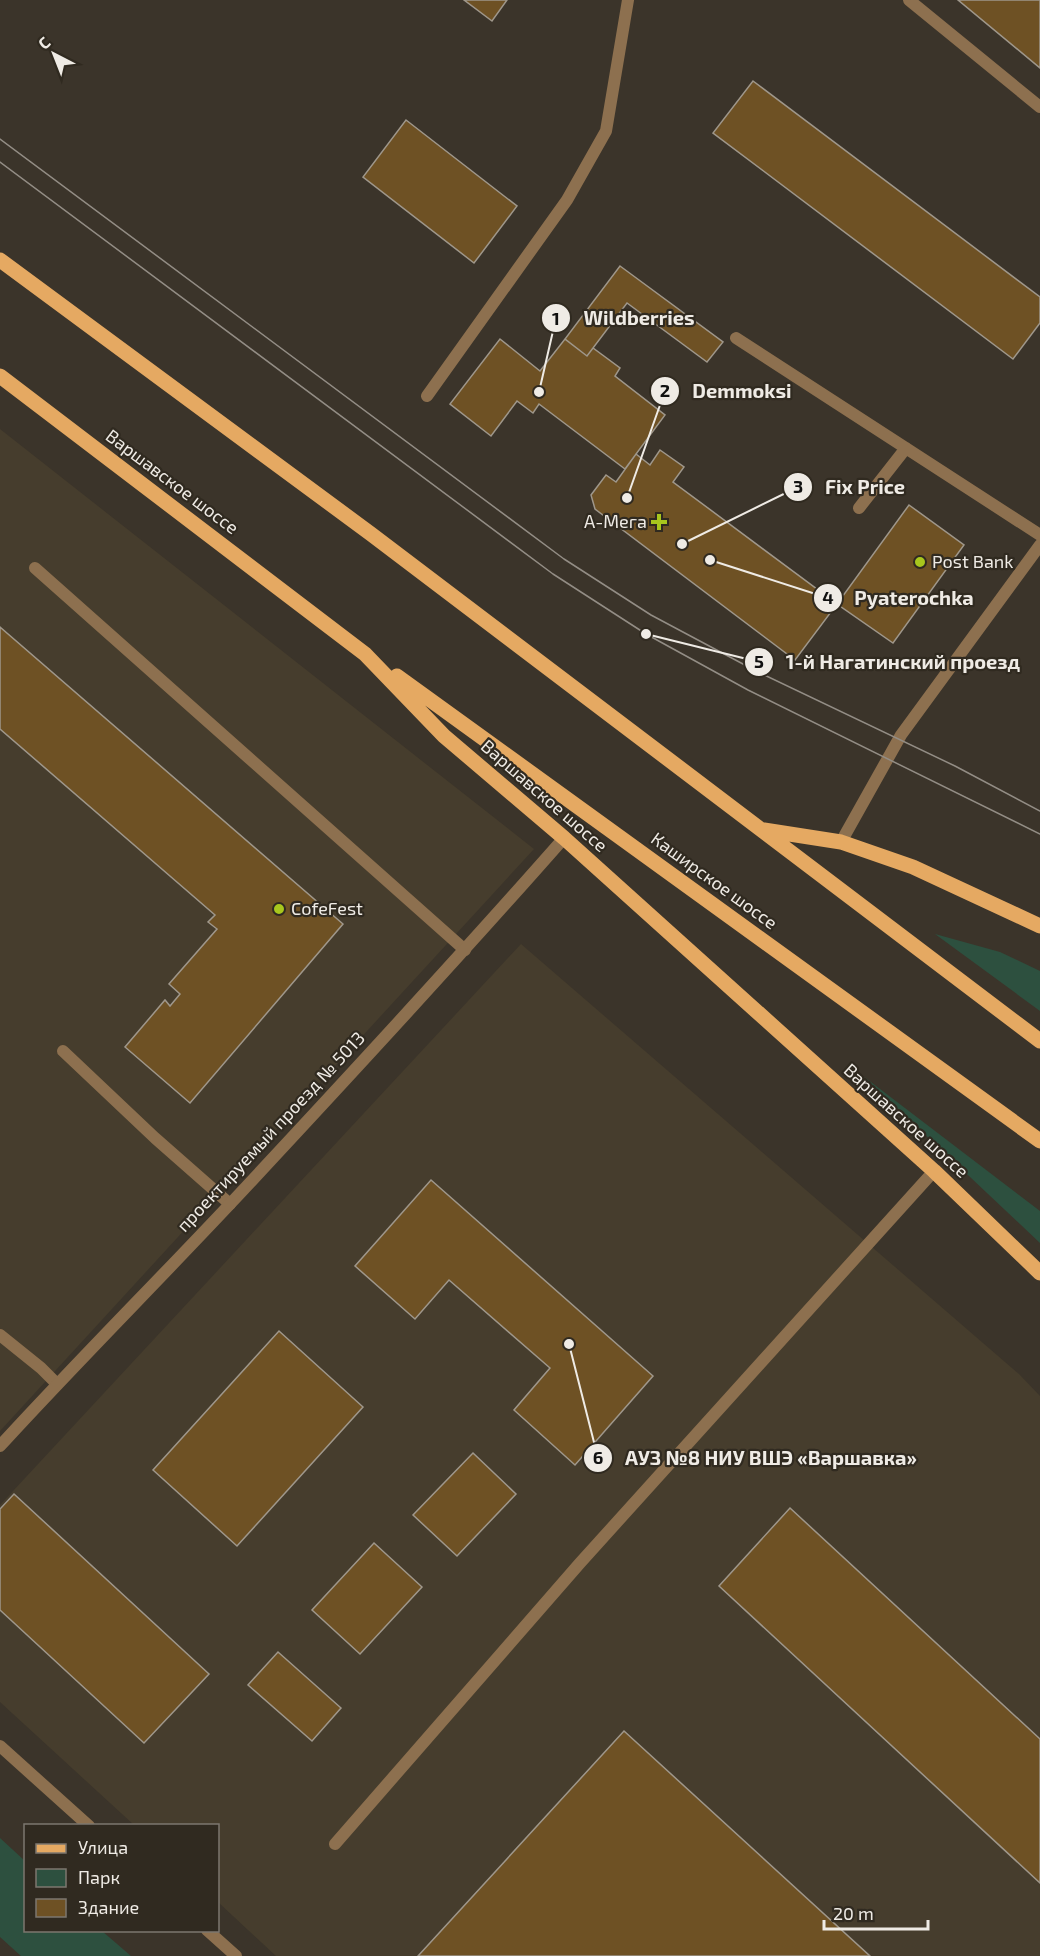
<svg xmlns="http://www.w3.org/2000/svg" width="1040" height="1956" font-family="'Exo 2',sans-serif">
  <rect width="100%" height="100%" fill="#3b342a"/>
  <!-- built -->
  <path fill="#463d2d" d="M0,429L534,849L0,1431Z
    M521,944L1019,1374L1040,1396V1956H276L218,1902V1826L134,1825L0,1702V1505Z"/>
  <!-- green -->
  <path fill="#2d503f" d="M935,934L1000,952L1040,971V1011Z
    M863,1076L1040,1211V1243Z
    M0,1838L25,1861L26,1930L102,1931L131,1956H21L0,1937Z"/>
  <!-- building -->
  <path fill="#6e5124" stroke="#9f978b" stroke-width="1.5" d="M464,0H507L492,21Z
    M958,0H1040V68Z
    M753,81L1040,297V323L1013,359L713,133Z
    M406,120L517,206L474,263L363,177Z
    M620,266L723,342L707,362L627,303L587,356L565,339Z
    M500,339L540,371L565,339L587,356L593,348L620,368L615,376L665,415L625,469L539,404L533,413L517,401L491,436L450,404Z
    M660,450L684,467L673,482L837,604L795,660L595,509L591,495L606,475L616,482L636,454L650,465Z
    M909,505L964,545L893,643L837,604Z
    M0,627L343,924L190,1103L125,1047L165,1000L170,1006L180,994L169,984L217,929L208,922L215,915L0,729Z
    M431,1180L653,1376L575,1465L514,1410L550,1368L449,1280L415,1319L355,1266Z
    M279,1331L363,1407L237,1546L153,1470Z
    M473,1453L516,1494L457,1556L413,1515Z
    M14,1494L209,1674L144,1743L0,1610V1509Z
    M790,1508L1040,1739V1883L719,1586Z
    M374,1543L422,1587L360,1654L312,1610Z
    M278,1652L341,1708L312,1741L248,1685Z
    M624,1731L870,1956H418Z"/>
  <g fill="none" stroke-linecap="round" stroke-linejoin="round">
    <!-- service -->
    <path stroke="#8d704f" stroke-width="12" d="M909,0L1040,107
      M736,338L1040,535
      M427,396L567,200L606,131L628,0
      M859,508L906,448
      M35,568L465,950
      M63,1051L155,1138L230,1204
      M0,1335L41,1368L57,1384
      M335,1844L580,1563L934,1171"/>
    <!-- minor -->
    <path stroke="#8d704f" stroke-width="12" d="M841,842L901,735L1040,545"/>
    <!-- tertiary -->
    <path stroke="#8d704f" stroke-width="12" d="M0,1446C75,1364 154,1285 231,1203C343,1083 455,962 564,838
      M0,1746L89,1826
      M207,1930L236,1956"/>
    <!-- primary -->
    <path stroke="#e5a962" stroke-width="15" d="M0,260L371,534L1040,1041
      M0,376L365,654L444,736L564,838L934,1171L1040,1273
      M397,676L1040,1141
      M764,830L841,842L913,867L1040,926"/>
    <!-- tram -->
    <path stroke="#938d85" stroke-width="1.5" d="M0,139L564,559L651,615L758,672L955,766L1040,811
      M0,162L553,574L646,634L748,690L1040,834"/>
  </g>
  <!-- markers -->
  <g fill="#a8c71d" stroke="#302a20" stroke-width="2">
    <path d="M656 513h6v6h6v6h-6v6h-6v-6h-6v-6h6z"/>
    <circle cx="920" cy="562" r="6"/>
    <circle cx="279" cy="909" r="6"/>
  </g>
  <g text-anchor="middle" stroke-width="4.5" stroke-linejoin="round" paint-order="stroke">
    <!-- street labels -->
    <g font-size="18" fill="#efebe5" stroke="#302a20">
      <text transform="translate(172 482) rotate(37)" y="6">Варшавское шоссе</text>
      <text transform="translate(544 796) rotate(41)" y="6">Варшавское шоссе</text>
      <text transform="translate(714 881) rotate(36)" y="6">Каширское шоссе</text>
      <text transform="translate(906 1121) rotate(42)" y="6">Варшавское шоссе</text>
      <text transform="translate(271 1132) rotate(-47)" y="6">проектируемый проезд № 5013</text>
    </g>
    <!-- poi labels -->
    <g font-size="18" fill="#efebe5" stroke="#302a20" text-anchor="start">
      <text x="647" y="528" text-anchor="end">А-Мега</text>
      <text x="932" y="568">Post Bank</text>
      <text x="291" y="915">CofeFest</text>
    </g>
  </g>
  <!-- callouts -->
  <path fill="none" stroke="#efebe5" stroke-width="2" d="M539 392L556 318M627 498L665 391M682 544L798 487M710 560L828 598M646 634L759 662M569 1344L598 1458"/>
  <g fill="#efebe5" stroke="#302a20" stroke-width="2">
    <circle cx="539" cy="392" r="6"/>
    <circle cx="627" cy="498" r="6"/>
    <circle cx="682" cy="544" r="6"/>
    <circle cx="710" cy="560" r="6"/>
    <circle cx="646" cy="634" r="6"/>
    <circle cx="569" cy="1344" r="6"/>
    <circle cx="556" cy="318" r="15"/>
    <circle cx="665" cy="391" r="15"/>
    <circle cx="798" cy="487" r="15"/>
    <circle cx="828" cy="598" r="15"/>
    <circle cx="759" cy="662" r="15"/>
    <circle cx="598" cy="1458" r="15"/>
  </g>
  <g font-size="18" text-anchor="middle" font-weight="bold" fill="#111">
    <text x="556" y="325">1</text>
    <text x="665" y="397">2</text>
    <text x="798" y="493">3</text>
    <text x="828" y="604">4</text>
    <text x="759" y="668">5</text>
    <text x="598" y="1464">6</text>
  </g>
  <g font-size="20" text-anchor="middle" font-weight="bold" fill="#efebe5" stroke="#302a20" stroke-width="4.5" stroke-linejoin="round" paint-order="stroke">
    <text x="639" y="325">Wildberries</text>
    <text x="742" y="398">Demmoksi</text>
    <text x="865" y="494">Fix Price</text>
    <text x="914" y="605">Pyaterochka</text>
    <text x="903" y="669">1-й Нагатинский проезд</text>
    <text x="771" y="1465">АУЗ №8 НИУ ВШЭ «Варшавка»</text>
  </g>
  <!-- legend -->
  <rect x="24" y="1824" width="195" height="108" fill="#302a20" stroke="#7c776f" stroke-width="1.5"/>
  <rect x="36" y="1844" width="30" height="9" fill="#e5a962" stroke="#7c776f" stroke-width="1.5"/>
  <text x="78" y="1854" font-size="18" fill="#efebe5">Улица</text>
  <rect x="36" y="1869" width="30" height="18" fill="#2d503f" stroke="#7c776f" stroke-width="1.5"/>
  <text x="78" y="1884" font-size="18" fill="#efebe5">Парк</text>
  <rect x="36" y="1899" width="30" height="18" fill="#6e5124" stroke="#7c776f" stroke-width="1.5"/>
  <text x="78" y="1914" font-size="18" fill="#efebe5">Здание</text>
  <!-- north arrow -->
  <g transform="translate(54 54) rotate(318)" stroke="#302a20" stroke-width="4.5" paint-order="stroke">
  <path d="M0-4.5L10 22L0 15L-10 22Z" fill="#efebe5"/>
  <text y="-9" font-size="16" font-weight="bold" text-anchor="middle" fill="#efebe5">С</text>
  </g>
  <!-- scale -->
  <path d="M824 1920v9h104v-9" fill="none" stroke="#efebe5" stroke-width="3"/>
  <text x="833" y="1920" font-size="18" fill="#efebe5" stroke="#302a20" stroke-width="4.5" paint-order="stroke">20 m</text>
</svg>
